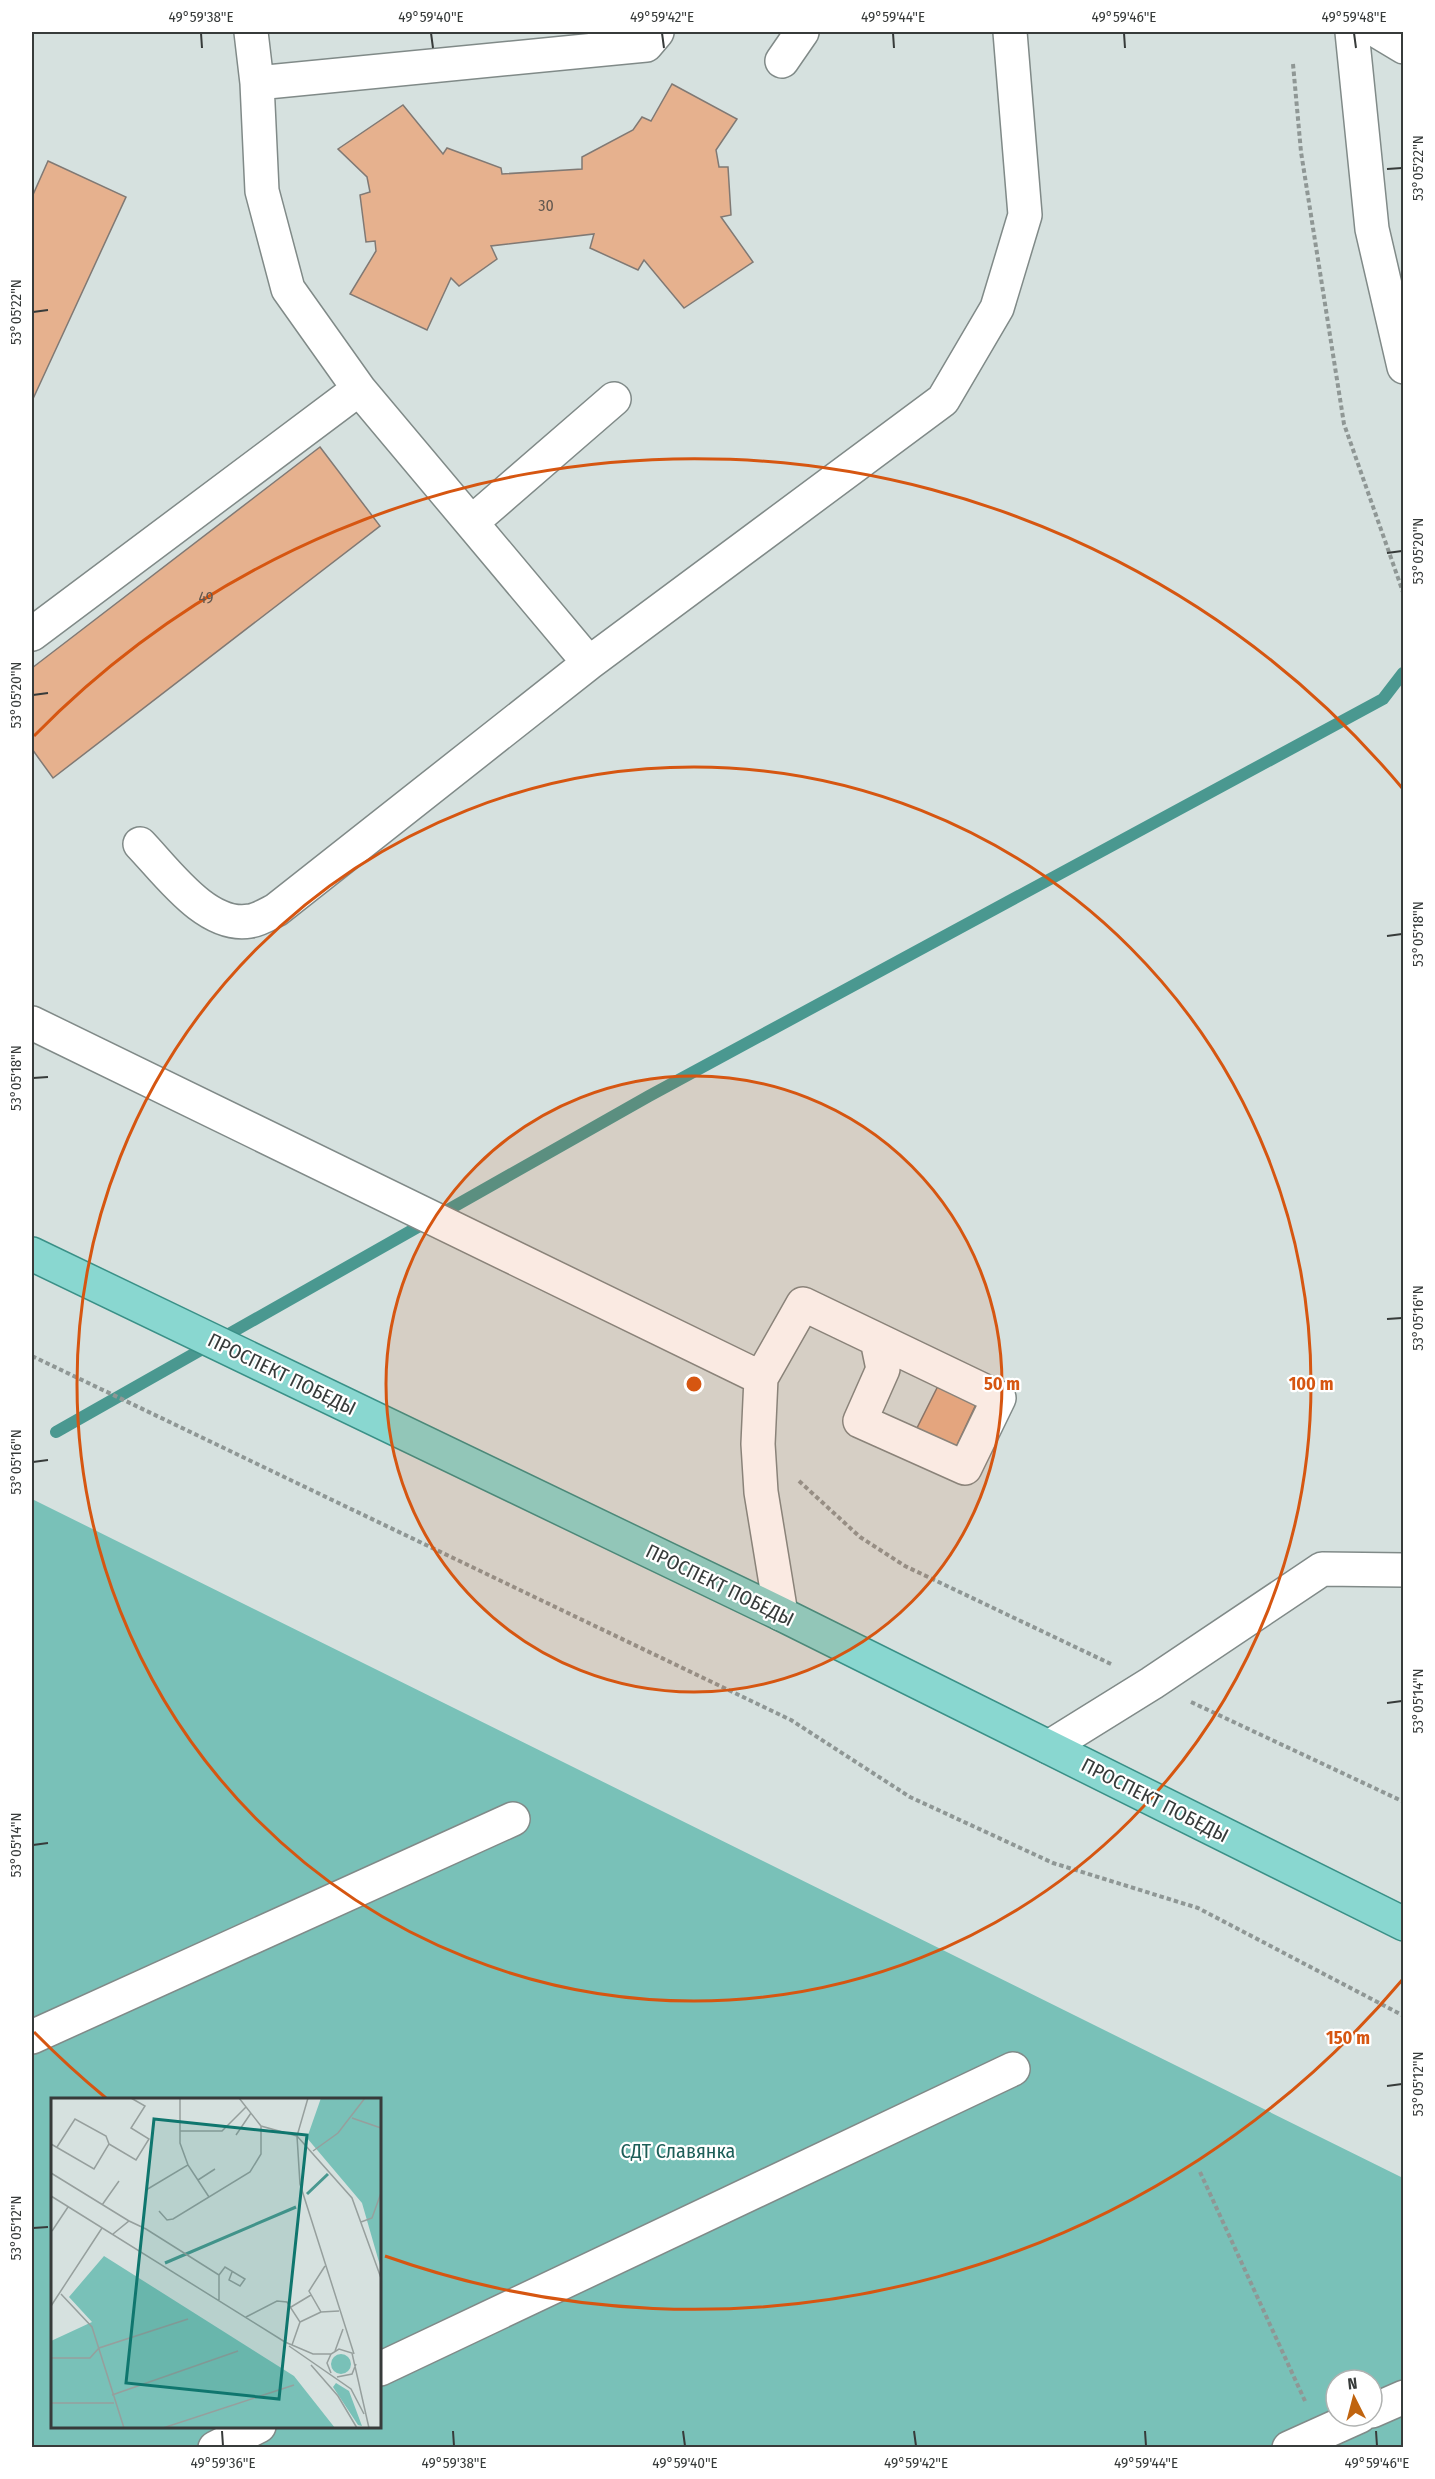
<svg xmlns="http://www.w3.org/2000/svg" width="1435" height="2479" font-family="'Fira Sans Condensed',sans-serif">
  <rect width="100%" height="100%" fill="#d6e1df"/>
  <!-- garden -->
  <path fill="#79c1b8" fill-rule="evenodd" d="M32,1499L1403,2178V2447H32ZM52,2100H380V2426H52ZM1336,2380H1372V2416H1336Z"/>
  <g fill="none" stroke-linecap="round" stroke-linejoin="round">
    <!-- stream -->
    <path stroke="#4a9890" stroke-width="12" d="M56,1432L649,1096L1383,699L1403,673"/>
  </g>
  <!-- building -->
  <path fill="#e6b18e" stroke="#807974" stroke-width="1.5" d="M672,84L737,119L716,150L719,167H728L731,215L721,217L753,262L684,308L644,260L638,270L590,248L594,234L491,246L497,259L459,286L451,278L427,330L350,294L376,251L375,241L366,242L360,195L370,192L367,177L338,149L403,105L443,154L447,148L501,168L502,174L582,169V157L633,130L642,117L651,121Z
    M48,161L126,197L32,401V197Z
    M320,447L380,526L53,778L32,749V668Z
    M940,1382L978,1400L955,1449L916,1430Z"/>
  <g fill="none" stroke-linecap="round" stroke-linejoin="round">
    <defs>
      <path id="minor" d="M1352,32L1372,229L1404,367
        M1379,32L1404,47
        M782,61L802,32
        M257,83L646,45L657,32
        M359,389L589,663
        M472,522L614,399
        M32,634L359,389L288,289L262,191L257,83L251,32
        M140,844C167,872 207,929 250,921C258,920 268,914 276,910L589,663L943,400L997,308L1025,215L1010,32
        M32,1023L761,1378L758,1444L761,1492L781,1614
        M761,1378L803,1304L999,1398L965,1468L860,1421L883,1369L877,1340
        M1049,1747L1152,1683L1322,1569L1404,1570
        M32,2037L513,1819
        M380,2369L1013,2069
        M1372,2411L1404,2397
        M215,2448L259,2426
        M1289,2448L1360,2416"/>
      <path id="major" d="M32,1254L781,1614L1404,1924"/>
    </defs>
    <!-- minor casing -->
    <use href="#minor" stroke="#808a88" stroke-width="36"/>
    <!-- major casing -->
    <use href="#major" stroke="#3a9087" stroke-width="36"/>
    <!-- path -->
    <path stroke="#8f9795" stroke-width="4" stroke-dasharray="4.5 3" stroke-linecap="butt" d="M1293,64L1301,152L1344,424L1404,595
      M32,1356L791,1720L910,1797L1053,1863L1198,1908L1404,2016
      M799,1481L860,1537L905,1566L1111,1664
      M1191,1702L1404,1802
      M1200,2172L1305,2401"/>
    <!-- minor -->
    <use href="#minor" stroke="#fff" stroke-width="33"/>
    <!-- major -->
    <use href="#major" stroke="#89d7d0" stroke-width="33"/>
  </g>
  <!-- ticks -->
  <path fill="none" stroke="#373b3a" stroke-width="2" d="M201,33L202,48M431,33L433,48M662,33L664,48M893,33L894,48M1124,33L1125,48M1354,33L1356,48M1387,169L1402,168M33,312L48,310M1387,553L1402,551M33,695L48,693M1387,936L1402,934M33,1078L48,1077M1387,1319L1402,1318M33,1462L48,1460M1387,1703L1402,1701M33,1845L48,1843M1387,2086L1402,2084M33,2228L48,2227M222,2431L223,2446M453,2431L454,2446M683,2431L685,2446M914,2431L916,2446M1145,2431L1146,2446M1376,2431L1377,2446"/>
  <!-- distance rings -->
  <circle cx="694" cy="1384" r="308" fill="#d65611" fill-opacity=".12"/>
  <g fill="none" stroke="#d65611" stroke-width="3">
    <circle cx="694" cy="1384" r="308"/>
    <circle cx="694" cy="1384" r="617"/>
    <path d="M1403 1979A925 925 0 0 1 385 2256M106 2098A925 925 0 0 1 34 2032M34 736A925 925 0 0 1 1403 789"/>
  </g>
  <g text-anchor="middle" stroke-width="4.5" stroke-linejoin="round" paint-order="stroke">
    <!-- number labels -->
    <g font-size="16" fill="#63584f">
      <text x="546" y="211">30</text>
      <text x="206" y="603">49</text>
    </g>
    <!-- street labels -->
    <g font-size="20" fill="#373b3a" stroke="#fff">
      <text transform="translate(282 1374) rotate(26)" y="7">ПРОСПЕКТ ПОБЕДЫ</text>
      <text transform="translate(720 1585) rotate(26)" y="7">ПРОСПЕКТ ПОБЕДЫ</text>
      <text transform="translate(1155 1800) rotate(27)" y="7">ПРОСПЕКТ ПОБЕДЫ</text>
    </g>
    <!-- park labels -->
    <g font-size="20" fill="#1d5e58" stroke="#fff">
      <text x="678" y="2158">СДТ Славянка</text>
    </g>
  </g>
  <!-- overview -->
  <g transform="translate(51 2098)">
    <rect width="330" height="330" fill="#d6e1df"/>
    <path d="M280 266a10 10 0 1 1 20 0a10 10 0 1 1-20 0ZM285,285L298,293L311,328L307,327L282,289Z" fill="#79c1b8"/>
    <path d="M270,0H330V171L311,105L256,40ZM53,158L243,278L284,330H0V243L41,224L18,199Z" fill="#79c1b8"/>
    <path fill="none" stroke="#4a9890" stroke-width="3" d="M256,96L277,76M114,165L245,109"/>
    <path fill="none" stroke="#969f9d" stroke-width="1.5" d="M188,0L210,28L246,38M257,0L246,38L249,86L303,256M301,20L330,30M129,33H171L195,9M185,37L200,15M246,38L301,100L330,180M0,46L43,71L58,46L55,38L24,21L6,49M58,46L85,62L98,41L80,30L94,8L80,0M262,53L287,35L314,0M137,67L158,99M0,75L78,123M147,82L164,71M95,92L137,67L129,45V0M0,98L234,244L262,256H280M51,107L68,83M108,113L116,122L122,121L199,74L210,56V28M310,124L321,120L330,95M1,133L17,109M62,136L78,123L95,131L168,177V202M274,168L258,193L270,214L288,213M168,177L174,169L194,181L189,188L178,182L181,174M10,196L41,229L73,330M0,208L51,130M240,209L260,197M195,219L226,203L236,204L249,224L241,247M249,224L270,214M238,248L300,291L313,316M284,253L292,231M0,260H39L48,250L137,221M260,267L287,298L306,330M280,275L276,265L280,256L288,251L301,255L318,330M286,279L301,276L305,266M61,297L187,253M0,305H63M112,330L243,287"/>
    <path fill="#0f766e" fill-opacity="0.15" stroke="#0f766e" stroke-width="3" d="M103,21L256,37L228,301L75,285Z"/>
    <rect width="330" height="330" fill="none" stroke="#373b3a" stroke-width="3"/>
  </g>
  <circle cx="694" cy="1384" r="9" fill="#d65611" stroke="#fff" stroke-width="3"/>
  <g font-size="18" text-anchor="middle" font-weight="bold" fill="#d65611" stroke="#fff" stroke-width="4.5" stroke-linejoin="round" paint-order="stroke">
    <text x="1002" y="1390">50 m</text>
    <text x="1311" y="1390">100 m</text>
    <text x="1348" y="2044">150 m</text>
  </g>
  <!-- border -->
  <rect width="1435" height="2479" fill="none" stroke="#ffffff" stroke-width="66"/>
  <!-- north arrow -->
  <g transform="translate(1354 2398) rotate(354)"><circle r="28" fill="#ffffff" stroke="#afb1b0" stroke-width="1.5"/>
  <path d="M0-4.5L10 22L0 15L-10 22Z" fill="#c0640f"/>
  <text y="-9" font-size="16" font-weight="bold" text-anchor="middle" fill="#373b3a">N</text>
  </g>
  <rect x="33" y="33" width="1369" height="2413" fill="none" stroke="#373b3a" stroke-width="2"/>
  <g font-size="15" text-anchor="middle" fill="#373b3a">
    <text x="201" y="22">49°59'38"E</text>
    <text x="431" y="22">49°59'40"E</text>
    <text x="662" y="22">49°59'42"E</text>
    <text x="893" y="22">49°59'44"E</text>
    <text x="1124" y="22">49°59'46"E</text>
    <text x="1354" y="22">49°59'48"E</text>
    <text transform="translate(1418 168) rotate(-90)" y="5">53°05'22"N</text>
    <text transform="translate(16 312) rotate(-90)" y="5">53°05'22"N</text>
    <text transform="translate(1418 551) rotate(-90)" y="5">53°05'20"N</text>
    <text transform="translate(16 695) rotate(-90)" y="5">53°05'20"N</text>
    <text transform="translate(1418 934) rotate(-90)" y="5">53°05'18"N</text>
    <text transform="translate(16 1078) rotate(-90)" y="5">53°05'18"N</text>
    <text transform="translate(1418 1318) rotate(-90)" y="5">53°05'16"N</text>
    <text transform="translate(16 1462) rotate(-90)" y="5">53°05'16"N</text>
    <text transform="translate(1418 1701) rotate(-90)" y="5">53°05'14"N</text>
    <text transform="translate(16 1845) rotate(-90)" y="5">53°05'14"N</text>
    <text transform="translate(1418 2084) rotate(-90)" y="5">53°05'12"N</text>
    <text transform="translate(16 2228) rotate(-90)" y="5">53°05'12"N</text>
    <text x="223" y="2468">49°59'36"E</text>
    <text x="454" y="2468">49°59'38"E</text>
    <text x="685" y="2468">49°59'40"E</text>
    <text x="916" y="2468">49°59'42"E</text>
    <text x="1146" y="2468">49°59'44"E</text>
    <text x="1377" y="2468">49°59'46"E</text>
  </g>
</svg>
